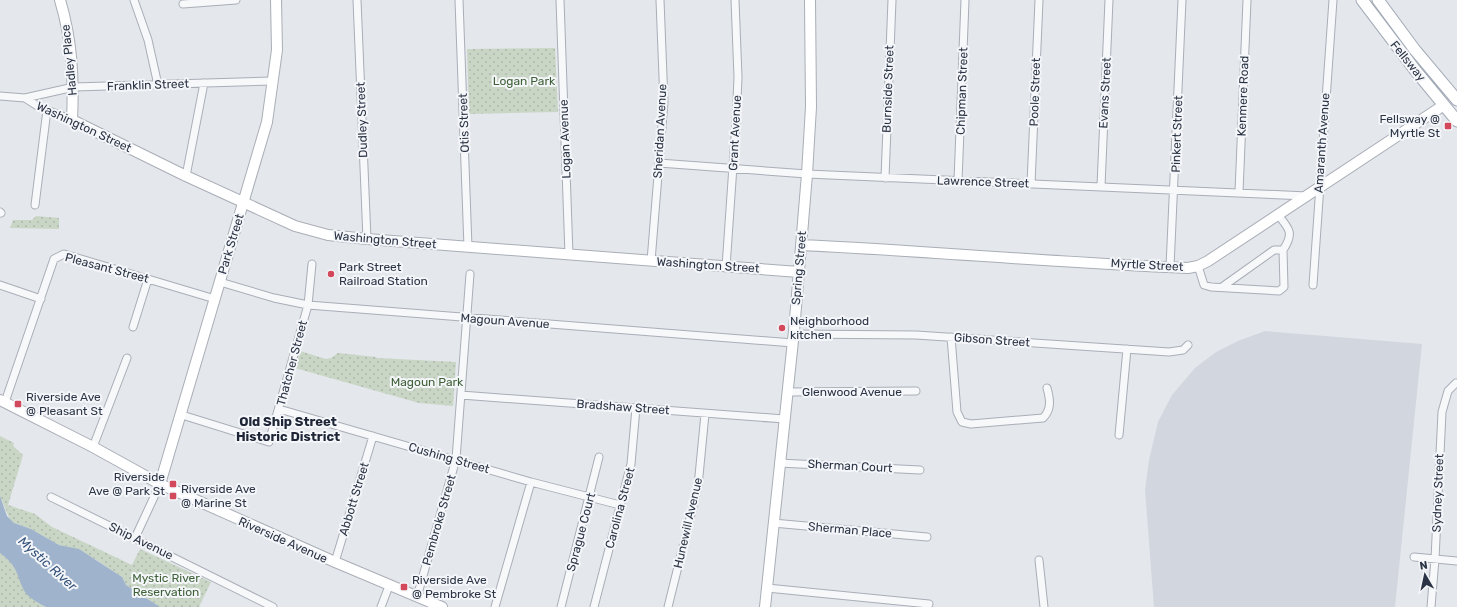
<svg xmlns="http://www.w3.org/2000/svg" width="1457" height="607" font-family="Rubik,sans-serif">
  <defs>
    <pattern id="park-dots" width="8" height="8" patternUnits="userSpaceOnUse"><rect width="8" height="8" fill="#c9d6c5"/><path d="M2 2h.1M6 6h.1" fill="none" stroke="#adb8ab" stroke-width="1.8" stroke-linecap="round"/></pattern>
  </defs>
  <rect width="100%" height="100%" fill="#e4e7ec"/>
  <!-- built -->
  <path fill="#d2d6de" d="M1265,331L1422,344L1395,607H1154L1145,490L1149,460L1158,422L1172,395L1195,368L1216,352L1238,341Z"/>
  <!-- park -->
  <path fill="url(#park-dots)" d="M555,48L558,112L469,114L467,49Z
    M36,216L59,218V229L10,228L13,220H32Z
    M300,351L326,359L331,358L338,353L376,357L377,358L456,362L453,406L419,403L295,368Z
    M0,436L14,443L13,446L23,455L8,505L35,514L52,527L132,565L140,549L211,582L199,607H160L126,585L122,577L95,559L69,547L59,545L31,529L14,523L10,520L0,496Z
    M0,553C6,558 12,562 16,569C26,585 25,597 46,607H0Z"/>
  <!-- water -->
  <path fill="#9fb4cc" d="M0,496L7,516L14,523L31,529L59,545L79,549L122,577L126,585L160,607H46C40,604 29,598 25,592C15,574 20,568 0,553Z"/>
  <g fill="none" stroke-linecap="round" stroke-linejoin="round">
    <defs>
      <path id="street" d="M134,0L148,40L158,85
        M357,0L367,239
        M459,0L468,247
        M560,0L569,255
        M183,4L236,0
        M0,96L25,98L39,107L72,120
        M25,98L74,87L272,81
        M659,163L807,174L1307,196
        M186,176L204,83
        M885,178L892,0
        M958,181L965,0
        M1031,184L1039,0
        M1101,186L1109,0
        M1239,192L1247,0
        M35,205L47,110
        M0,212L1,213
        M1278,215C1290,229 1294,234 1283,250
        M651,261L664,102L660,0
        M1198,266L1204,285L1211,287L1279,291L1284,287L1283,250H1274L1222,287
        M726,267L736,123L738,77L735,0
        M1170,267L1182,0
        M220,282L274,298L308,305L793,343
        M0,285L41,299
        M1313,285L1333,0
        M133,327L148,279
        M793,334L916,335L1169,352L1183,350L1188,345
        M951,337L957,412L962,422L971,424L1043,418C1052,409 1050,399 1047,388
        M787,392L916,391
        M461,395L784,419
        M5,402L54,259L64,254L215,299
        M279,409L531,482L620,505
        M182,415L269,442L308,305L312,264
        M1119,435L1127,349
        M93,447L127,358
        M779,463L920,470
        M51,497L273,607
        M773,523L927,537
        M135,538L160,484
        M1414,557L1457,561
        M1039,560L1044,607
        M335,562L373,436
        M767,588L929,604
        M417,597L456,459L470,274
        M381,607L389,586
        M495,607L531,482
        M561,607L599,457
        M594,607L631,464L636,408
        M668,607L698,486L705,414
        M1431,607L1435,559L1442,412L1448,391L1456,383"/>
      <path id="secondary" d="M60,0C72,40 74,78 72,120L186,176L295,226L328,235L367,239L799,272
        M801,245C930,251 1059,263 1188,268L1198,266L1208,261L1444,105
        M0,400L93,447L160,484L335,562L442,607
        M160,484L267,122L277,50L276,0
        M765,607L794,331L807,174L811,107L810,0"/>
      <path id="primary" d="M1362,0L1415,70L1457,121
        M1378,0L1415,50L1457,100"/>
    </defs>
    <!-- street casing -->
    <use href="#street" stroke="#a9aeb7" stroke-width="9"/>
    <!-- secondary casing -->
    <use href="#secondary" stroke="#a9aeb7" stroke-width="12"/>
    <!-- primary casing -->
    <use href="#primary" stroke="#a3abb8" stroke-width="13"/>
    <!-- street -->
    <use href="#street" stroke="#f7f8fa" stroke-width="7"/>
    <!-- secondary -->
    <use href="#secondary" stroke="#fff" stroke-width="10"/>
    <!-- primary -->
    <use href="#primary" stroke="#fff" stroke-width="11"/>
  </g>
  <!-- markers -->
  <g fill="#d1495b" stroke="#f4f6f9" stroke-width="1.5">
    <rect x="1444" y="122" width="8" height="8" rx="2"/>
    <circle cx="331" cy="274" r="4"/>
    <circle cx="782" cy="328" r="4"/>
    <rect x="14" y="400" width="8" height="8" rx="2"/>
    <rect x="169" y="480" width="8" height="8" rx="2"/>
    <rect x="169" y="492" width="8" height="8" rx="2"/>
    <rect x="400" y="583" width="8" height="8" rx="2"/>
  </g>
  <g text-anchor="middle" stroke-width="4" stroke-linejoin="round" paint-order="stroke">
    <!-- street labels -->
    <g font-size="12" fill="#2b3445" stroke="#f4f6f9">
      <text transform="translate(69 60) rotate(-96)" y="4">Hadley Place</text>
      <text transform="translate(1408 61) rotate(51)" y="4">Fellsway</text>
      <text transform="translate(148 85) rotate(-2)" y="4">Franklin Street</text>
      <text transform="translate(888 89) rotate(-88)" y="4">Burnside Street</text>
      <text transform="translate(962 91) rotate(-88)" y="4">Chipman Street</text>
      <text transform="translate(1035 92) rotate(-88)" y="4">Poole Street</text>
      <text transform="translate(1105 93) rotate(-87)" y="4">Evans Street</text>
      <text transform="translate(1243 96) rotate(-88)" y="4">Kenmere Road</text>
      <text transform="translate(362 120) rotate(-92)" y="4">Dudley Street</text>
      <text transform="translate(464 123) rotate(-92)" y="4">Otis Street</text>
      <text transform="translate(84 127) rotate(25)" y="4">Washington Street</text>
      <text transform="translate(660 131) rotate(-87)" y="4">Sheridan Avenue</text>
      <text transform="translate(735 133) rotate(-87)" y="4">Grant Avenue</text>
      <text transform="translate(1177 134) rotate(-88)" y="4">Pinkert Street</text>
      <text transform="translate(565 139) rotate(-92)" y="4">Logan Avenue</text>
      <text transform="translate(1322 143) rotate(-86)" y="4">Amaranth Avenue</text>
      <text transform="translate(983 182) rotate(2)" y="4">Lawrence Street</text>
      <text transform="translate(385 240) rotate(5)" y="4">Washington Street</text>
      <text transform="translate(231 244) rotate(-73)" y="4">Park Street</text>
      <text transform="translate(708 265) rotate(4)" y="4">Washington Street</text>
      <text transform="translate(1147 265) rotate(3)" y="4">Myrtle Street</text>
      <text transform="translate(107 268) rotate(15)" y="4">Pleasant Street</text>
      <text transform="translate(799 268) rotate(-85)" y="4">Spring Street</text>
      <text transform="translate(505 321) rotate(4)" y="4">Magoun Avenue</text>
      <text transform="translate(992 340) rotate(4)" y="4">Gibson Street</text>
      <text transform="translate(292 363) rotate(-75)" y="4">Thatcher Street</text>
      <text x="852" y="396">Glenwood Avenue</text>
      <text transform="translate(623 407) rotate(4)" y="4">Bradshaw Street</text>
      <text transform="translate(449 458) rotate(16)" y="4">Cushing Street</text>
      <text transform="translate(850 466) rotate(3)" y="4">Sherman Court</text>
      <text transform="translate(1438 493) rotate(-88)" y="4">Sydney Street</text>
      <text transform="translate(354 499) rotate(-73)" y="4">Abbott Street</text>
      <text transform="translate(620 508) rotate(-75)" y="4">Carolina Street</text>
      <text transform="translate(439 520) rotate(-74)" y="4">Pembroke Street</text>
      <text transform="translate(688 523) rotate(-77)" y="4">Hunewill Avenue</text>
      <text transform="translate(850 530) rotate(5)" y="4">Sherman Place</text>
      <text transform="translate(581 532) rotate(-75)" y="4">Sprague Court</text>
      <text transform="translate(283 540) rotate(24)" y="4">Riverside Avenue</text>
      <text transform="translate(141 541) rotate(26)" y="4">Ship Avenue</text>
    </g>
    <!-- park labels -->
    <g font-size="12" fill="#3f6138" stroke="#f4f6f9">
      <text x="524" y="85">Logan Park</text>
      <text x="427" y="386">Magoun Park</text>
      <text x="166" y="582">Mystic River<tspan x="166" dy="14">Reservation</tspan></text>
    </g>
    <!-- poi labels -->
    <g font-size="12" fill="#2b3445" stroke="#f4f6f9" text-anchor="start">
      <text x="1440" y="123" text-anchor="end">Fellsway @<tspan x="1440" dy="14">Myrtle St</tspan></text>
      <text x="339" y="271">Park Street<tspan x="339" dy="14">Railroad Station</tspan></text>
      <text x="790" y="325">Neighborhood<tspan x="790" dy="14">kitchen</tspan></text>
      <text x="26" y="401">Riverside Ave<tspan x="26" dy="14">@ Pleasant St</tspan></text>
      <text x="165" y="481" text-anchor="end">Riverside<tspan x="165" dy="14">Ave @ Park St</tspan></text>
      <text x="181" y="493">Riverside Ave<tspan x="181" dy="14">@ Marine St</tspan></text>
      <text x="412" y="584">Riverside Ave<tspan x="412" dy="14">@ Pembroke St</tspan></text>
    </g>
    <!-- neighbourhood labels -->
    <g font-size="13" font-weight="bold" fill="#1d2536" stroke="#f4f6f9">
      <text x="288" y="426">Old Ship Street<tspan x="288" dy="15">Historic District</tspan></text>
    </g>
    <!-- water labels -->
    <g font-size="13" font-style="italic" fill="#34527a" stroke="#f4f6f9">
      <text transform="translate(48 563) rotate(42)" y="5">Mystic River</text>
    </g>
  </g>
  <!-- north arrow -->
  <g transform="translate(1425 575) rotate(351)" stroke="#f4f6f9" stroke-width="3" paint-order="stroke">
  <path d="M0-3L7 15L0 10L-7 15Z" fill="#2b3445"/>
  <text y="-6" font-size="11" font-weight="bold" text-anchor="middle" fill="#2b3445">N</text>
  </g>
</svg>
